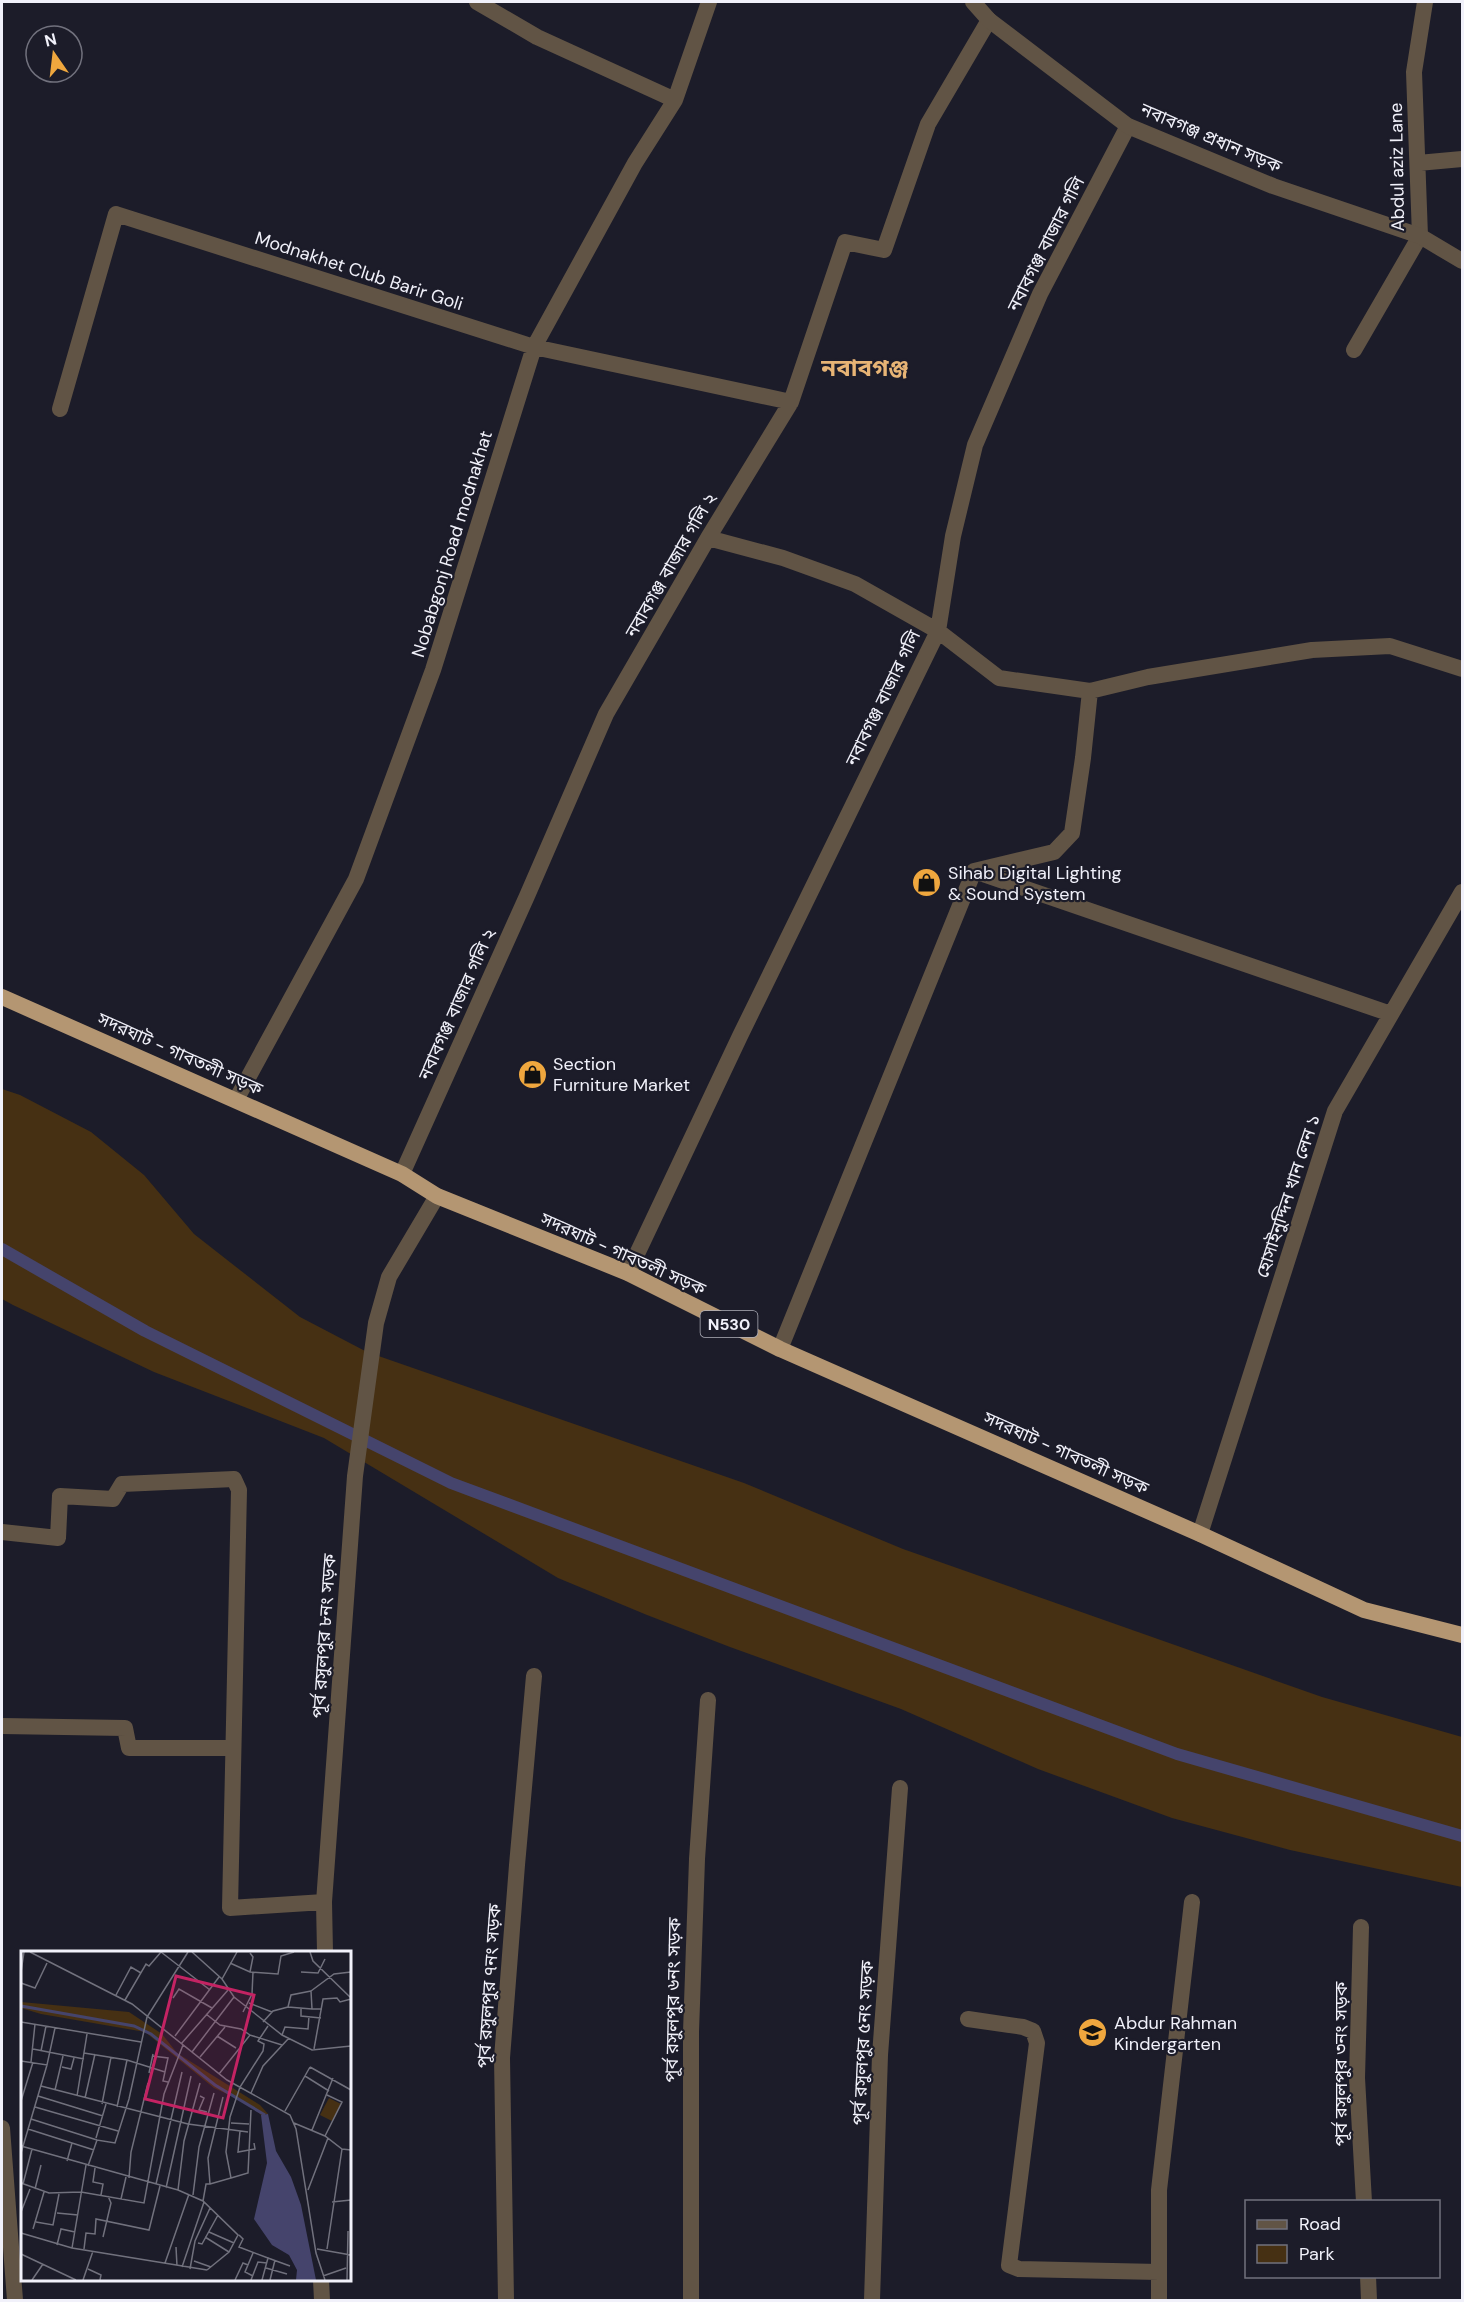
<svg xmlns="http://www.w3.org/2000/svg" width="1464" height="2302" font-family="'DM Sans','Noto Sans Bengali',sans-serif">
  <rect width="100%" height="100%" fill="#1c1c29"/>
  <!-- green -->
  <path fill="#463013" d="M2,1089L20,1095L91,1132L144,1175L194,1234L300,1317L367,1352L744,1483L903,1549L1322,1697L1462,1737V1887L1290,1850L1172,1818L1038,1769L901,1709L730,1647L647,1615L558,1578L324,1438L154,1372L13,1305L2,1299Z"/>
  <g fill="none" stroke-linecap="round" stroke-linejoin="round">
    <!-- stream -->
    <path stroke="#45446c" stroke-width="12" d="M2,1249L145,1331L451,1483L1177,1754L1462,1836"/>
    <!-- minor -->
    <path stroke="#615445" stroke-width="16" d="M477,2L537,37L675,100
      M1418,163L1462,159
      M1354,350L1420,236L1414,72L1425,2
      M60,409L116,214L534,347L791,402
      M708,538L783,558L855,584L938,631L999,678L1090,691L1148,677L1312,650L1390,646L1462,669
      M974,871L1391,1014
      M236,1100L356,879L433,670L534,347L635,163L675,100L709,2
      M402,1174L527,896L606,714L708,538L791,402L845,242L884,250L928,124L989,20
      M628,1273L740,1036L938,631L953,536L975,445L1040,294L1128,126
      M780,1349L974,871L1054,852L1072,833L1083,758L1090,691
      M2,1532L58,1538L60,1496L113,1499L122,1484L234,1479L239,1490L230,1908L324,1902
      M1200,1534L1335,1111L1462,892
      M2,1726L125,1728L129,1748H232
      M1361,1927L1357,2078L1364,2202
      M325,1952L324,1902L355,1476L376,1323L389,1277L437,1196
      M968,2019L1023,2027L1033,2031L1037,2043L1009,2265L1019,2269L1159,2272
      M2,2128L15,2300
      M1368,2276L1369,2300
      M321,2280L322,2300
      M506,2300L502,2058L517,1865L534,1676
      M691,2300V2032L697,1859L708,1700
      M872,2300L880,2055L900,1788
      M1159,2300V2190L1192,1902"/>
    <!-- tertiary -->
    <path stroke="#615445" stroke-width="16" d="M973,2L989,20L1128,126L1273,186L1420,236L1462,261"/>
    <!-- trunk -->
    <path stroke="#b49672" stroke-width="16" d="M2,997L402,1174L437,1196L628,1273L780,1349L1200,1534L1364,1610L1462,1635"/>
  </g>
  <!-- icons -->
  <defs>
    <symbol id="shop-disc" viewBox="-11 -11 22 22"><circle r="9.5" fill="#efa73e" stroke="#1c1c29"/><path d="M-5-2.5h2.3a2.7 3.5 0 0 1 5.4 0H5L5.5 6h-11ZM-1.5-2.5h3a1.5 2.3 0 0 0-3 0Z" fill="#111"/></symbol>
    <symbol id="school-disc" viewBox="-11 -11 22 22"><circle r="9.5" fill="#efa73e" stroke="#1c1c29"/><path d="M0-5L7-2L0 1L-7-2ZM-4 1L0 2.5L4 1V4Q0 6-4 4Z" fill="#111"/></symbol>
  </defs>
  <g fill-rule="evenodd">
    <use href="#shop-disc" x="910" y="866" width="33" height="33"/>
    <use href="#shop-disc" x="516" y="1058" width="33" height="33"/>
    <use href="#school-disc" x="1076" y="2016" width="33" height="33"/>
  </g>
  <g text-anchor="middle" stroke-width="4.5" stroke-linejoin="round" paint-order="stroke">
    <!-- shield labels -->
    <rect fill="#1c1c29" stroke="#b1b1bb" stroke-width="1.5" x="700.5" y="1311" width="57" height="26" rx="4.5"/>
    <g font-size="16" font-weight="bold" fill="#f1f1fa">
      <text x="729" y="1330">N530</text>
    </g>
    <!-- street labels -->
    <g font-size="18" fill="#f1f1fa" stroke="#1c1c29">
      <text transform="translate(1211 138) rotate(23)" y="6">নবাবগঞ্জ প্রধান সড়ক</text>
      <text transform="translate(1397 167) rotate(-91)" y="6">Abdul aziz Lane</text>
      <text transform="translate(1046 244) rotate(-63)" y="6">নবাবগঞ্জ বাজার গলি</text>
      <text transform="translate(359 271) rotate(18)" y="6">Modnakhet Club Barir Goli</text>
      <text transform="translate(452 544) rotate(-73)" y="6">Nobabgonj Road modnakhat</text>
      <text transform="translate(671 565) rotate(-60)" y="6">নবাবগঞ্জ বাজার গলি ২</text>
      <text transform="translate(883 698) rotate(-64)" y="6">নবাবগঞ্জ বাজার গলি</text>
      <text transform="translate(457 1004) rotate(-66)" y="6">নবাবগঞ্জ বাজার গলি ২</text>
      <text transform="translate(180 1054) rotate(24)" y="6">সদরঘাট - গাবতলী সড়ক</text>
      <text transform="translate(1288 1196) rotate(-72)" y="6">হোসাইনুদ্দিন খান লেন ১</text>
      <text transform="translate(623 1254) rotate(24)" y="6">সদরঘাট - গাবতলী সড়ক</text>
      <text transform="translate(1066 1453) rotate(24)" y="6">সদরঘাট - গাবতলী সড়ক</text>
      <text transform="translate(324 1636) rotate(-86)" y="6">পূর্ব রসুলপুর ৮নং সড়ক</text>
      <text transform="translate(489 1986) rotate(-86)" y="6">পূর্ব রসুলপুর ৭নং সড়ক</text>
      <text transform="translate(673 2000) rotate(-89)" y="6">পূর্ব রসুলপুর ৬নং সড়ক</text>
      <text transform="translate(863 2043) rotate(-87)" y="6">পূর্ব রসুলপুর ৫নং সড়ক</text>
      <text transform="translate(1341 2064) rotate(-90)" y="6">পূর্ব রসুলপুর ৩নং সড়ক</text>
    </g>
    <!-- poi labels -->
    <g font-size="18" fill="#f1f1fa" stroke="#1c1c29" text-anchor="start">
      <text x="948" y="879">Sihab Digital Lighting<tspan x="948" dy="21">&amp; Sound System</tspan></text>
      <text x="553" y="1070">Section<tspan x="553" dy="21">Furniture Market</tspan></text>
      <text x="1114" y="2029">Abdur Rahman<tspan x="1114" dy="21">Kindergarten</tspan></text>
    </g>
    <!-- district labels -->
    <g font-size="24" font-weight="bold" fill="#e7b475" stroke="#1c1c29">
      <text x="865" y="376">নবাবগঞ্জ</text>
    </g>
  </g>
  <!-- overview -->
  <g transform="translate(21 1951)">
    <rect width="330" height="330" fill="#1c1c29"/>
    <path d="M0,51L108,61L141,83L156,102L239,154L247,163L240,164L228,153L193,137L124,81L20,63L0,57ZM308,147L320,153L311,170L299,164Z" fill="#463013"/>
    <path d="M247,163L255,200L270,226L280,254L295,329H275L276,319L268,304L251,294L233,268L246,212L240,164Z" fill="#45446c"/>
    <path fill="none" stroke="#45446c" stroke-width="3" d="M0,55L113,75L130,83L194,134L244,164"/>
    <path fill="none" stroke="#71717d" stroke-width="1.5" d="M9,1L111,53L206,129L269,164L275,178L295,302L304,329M140,1L189,39M171,1L201,28L213,46L261,84L291,99L330,95M289,1L292,10L330,47M229,2L232,6L229,21M209,12L229,21L257,23L260,5L273,1M0,21L3,1M280,21L297,22L304,8M201,28L216,1M0,32L14,37L26,12M290,40L313,23L330,21M290,40L291,58H301M95,44L110,16L120,22M152,47L158,38L191,57M104,49L125,13L128,15L140,1M228,52L251,61M267,56L270,44L290,40M267,56L291,58M280,58V65L300,67M222,61L231,43L232,21M185,63L199,74L220,78L229,84M0,71L120,91M242,71L252,60L267,56M261,84L264,76L287,78L288,65M154,85L198,26M196,85L215,97M160,93L207,39M12,98L63,108M293,98L302,48L316,47L319,51L330,48M20,100L25,75M171,101L213,46M63,102L106,109L144,121M131,105L147,107L142,130L147,131M179,106L204,76M0,110L26,114L34,77M10,111L14,73M41,116L50,118L53,107M289,116L330,139M128,122L132,103M198,123L229,84L261,94M284,125L308,140M20,135L167,173L227,181M34,139L42,105M230,142L242,115L268,87M17,145L82,165M56,145L66,83M179,145L183,147L178,159L186,161M64,147L74,103M0,150L12,111M81,153L90,106M14,156L97,180M96,156L106,109M264,160L289,116M10,168L76,189M210,172L228,173M273,172L304,185L321,198L330,199M7,178L73,199M291,179L312,127M219,180L217,201L234,198L233,192M304,185L321,151L306,144M75,187L85,153M0,195L157,239L182,250L217,284L208,301L186,319M0,202L26,114M46,210L51,192M67,215L76,189L94,192L108,148L126,66L167,1M74,217L72,231L82,233L80,244M108,227L110,201L127,132M210,227L227,222L230,159M0,232L28,242L60,241L123,252L143,143L162,94M2,233L11,198M135,233L161,121M189,233L210,227L205,201L209,166L219,136L242,100L243,93L237,90L247,75M145,237L170,125M14,238L20,214M157,239L163,190L179,132M287,239L307,187M172,244L178,196L193,142M100,248L105,226M182,250L185,233H189L187,207L202,146M311,251L330,249M0,261L9,238M36,262L57,264M15,271L32,274L38,243M12,278L23,241M188,281L213,292M0,282L51,297L186,319M218,284L222,288L218,296L247,307L241,329M82,286L90,252L87,245M184,286L208,301M177,292L181,293L197,264M36,294L40,278L54,281M155,296L156,315M51,297L65,214M63,298L65,282L74,283L75,268L128,279L139,235M296,298L330,304M306,298L321,198M232,302L224,321L232,325M0,303L55,329M247,307L269,315M173,310L190,316M144,312L168,243M161,316L183,251M245,317L266,323M67,318L80,324L79,329M169,318L174,290L189,257M302,325L325,317M11,329L22,313M62,329L72,300M214,329L222,312L227,314M230,329L237,311L246,312M249,329L254,309M326,329L327,280"/>
    <path fill="#c42363" fill-opacity="0.15" stroke="#c42363" stroke-width="3" d="M155,25L233,44L202,167L124,148Z"/>
    <rect width="330" height="330" fill="none" stroke="#f1f1fa" stroke-width="3"/>
  </g>
  <!-- border -->
  <rect width="1464" height="2302" fill="none" stroke="#f1f1fa" stroke-width="6"/>
  <!-- legend -->
  <rect x="1245" y="2200" width="195" height="78" fill="#1c1c29" stroke="#71717d" stroke-width="1.5"/>
  <rect x="1257" y="2220" width="30" height="9" fill="#615445" stroke="#71717d" stroke-width="1.5"/>
  <text x="1299" y="2230" font-size="18" fill="#f1f1fa">Road</text>
  <rect x="1257" y="2245" width="30" height="18" fill="#463013" stroke="#71717d" stroke-width="1.5"/>
  <text x="1299" y="2260" font-size="18" fill="#f1f1fa">Park</text>
  <!-- north arrow -->
  <g transform="translate(54 54) rotate(346)"><circle r="28" fill="#1c1c29" stroke="#71717d" stroke-width="1.5"/>
  <path d="M0-4.5L10 22L0 15L-10 22Z" fill="#efa73e"/>
  <text y="-9" font-size="16" font-weight="bold" text-anchor="middle" fill="#f1f1fa">N</text>
  </g>
</svg>
